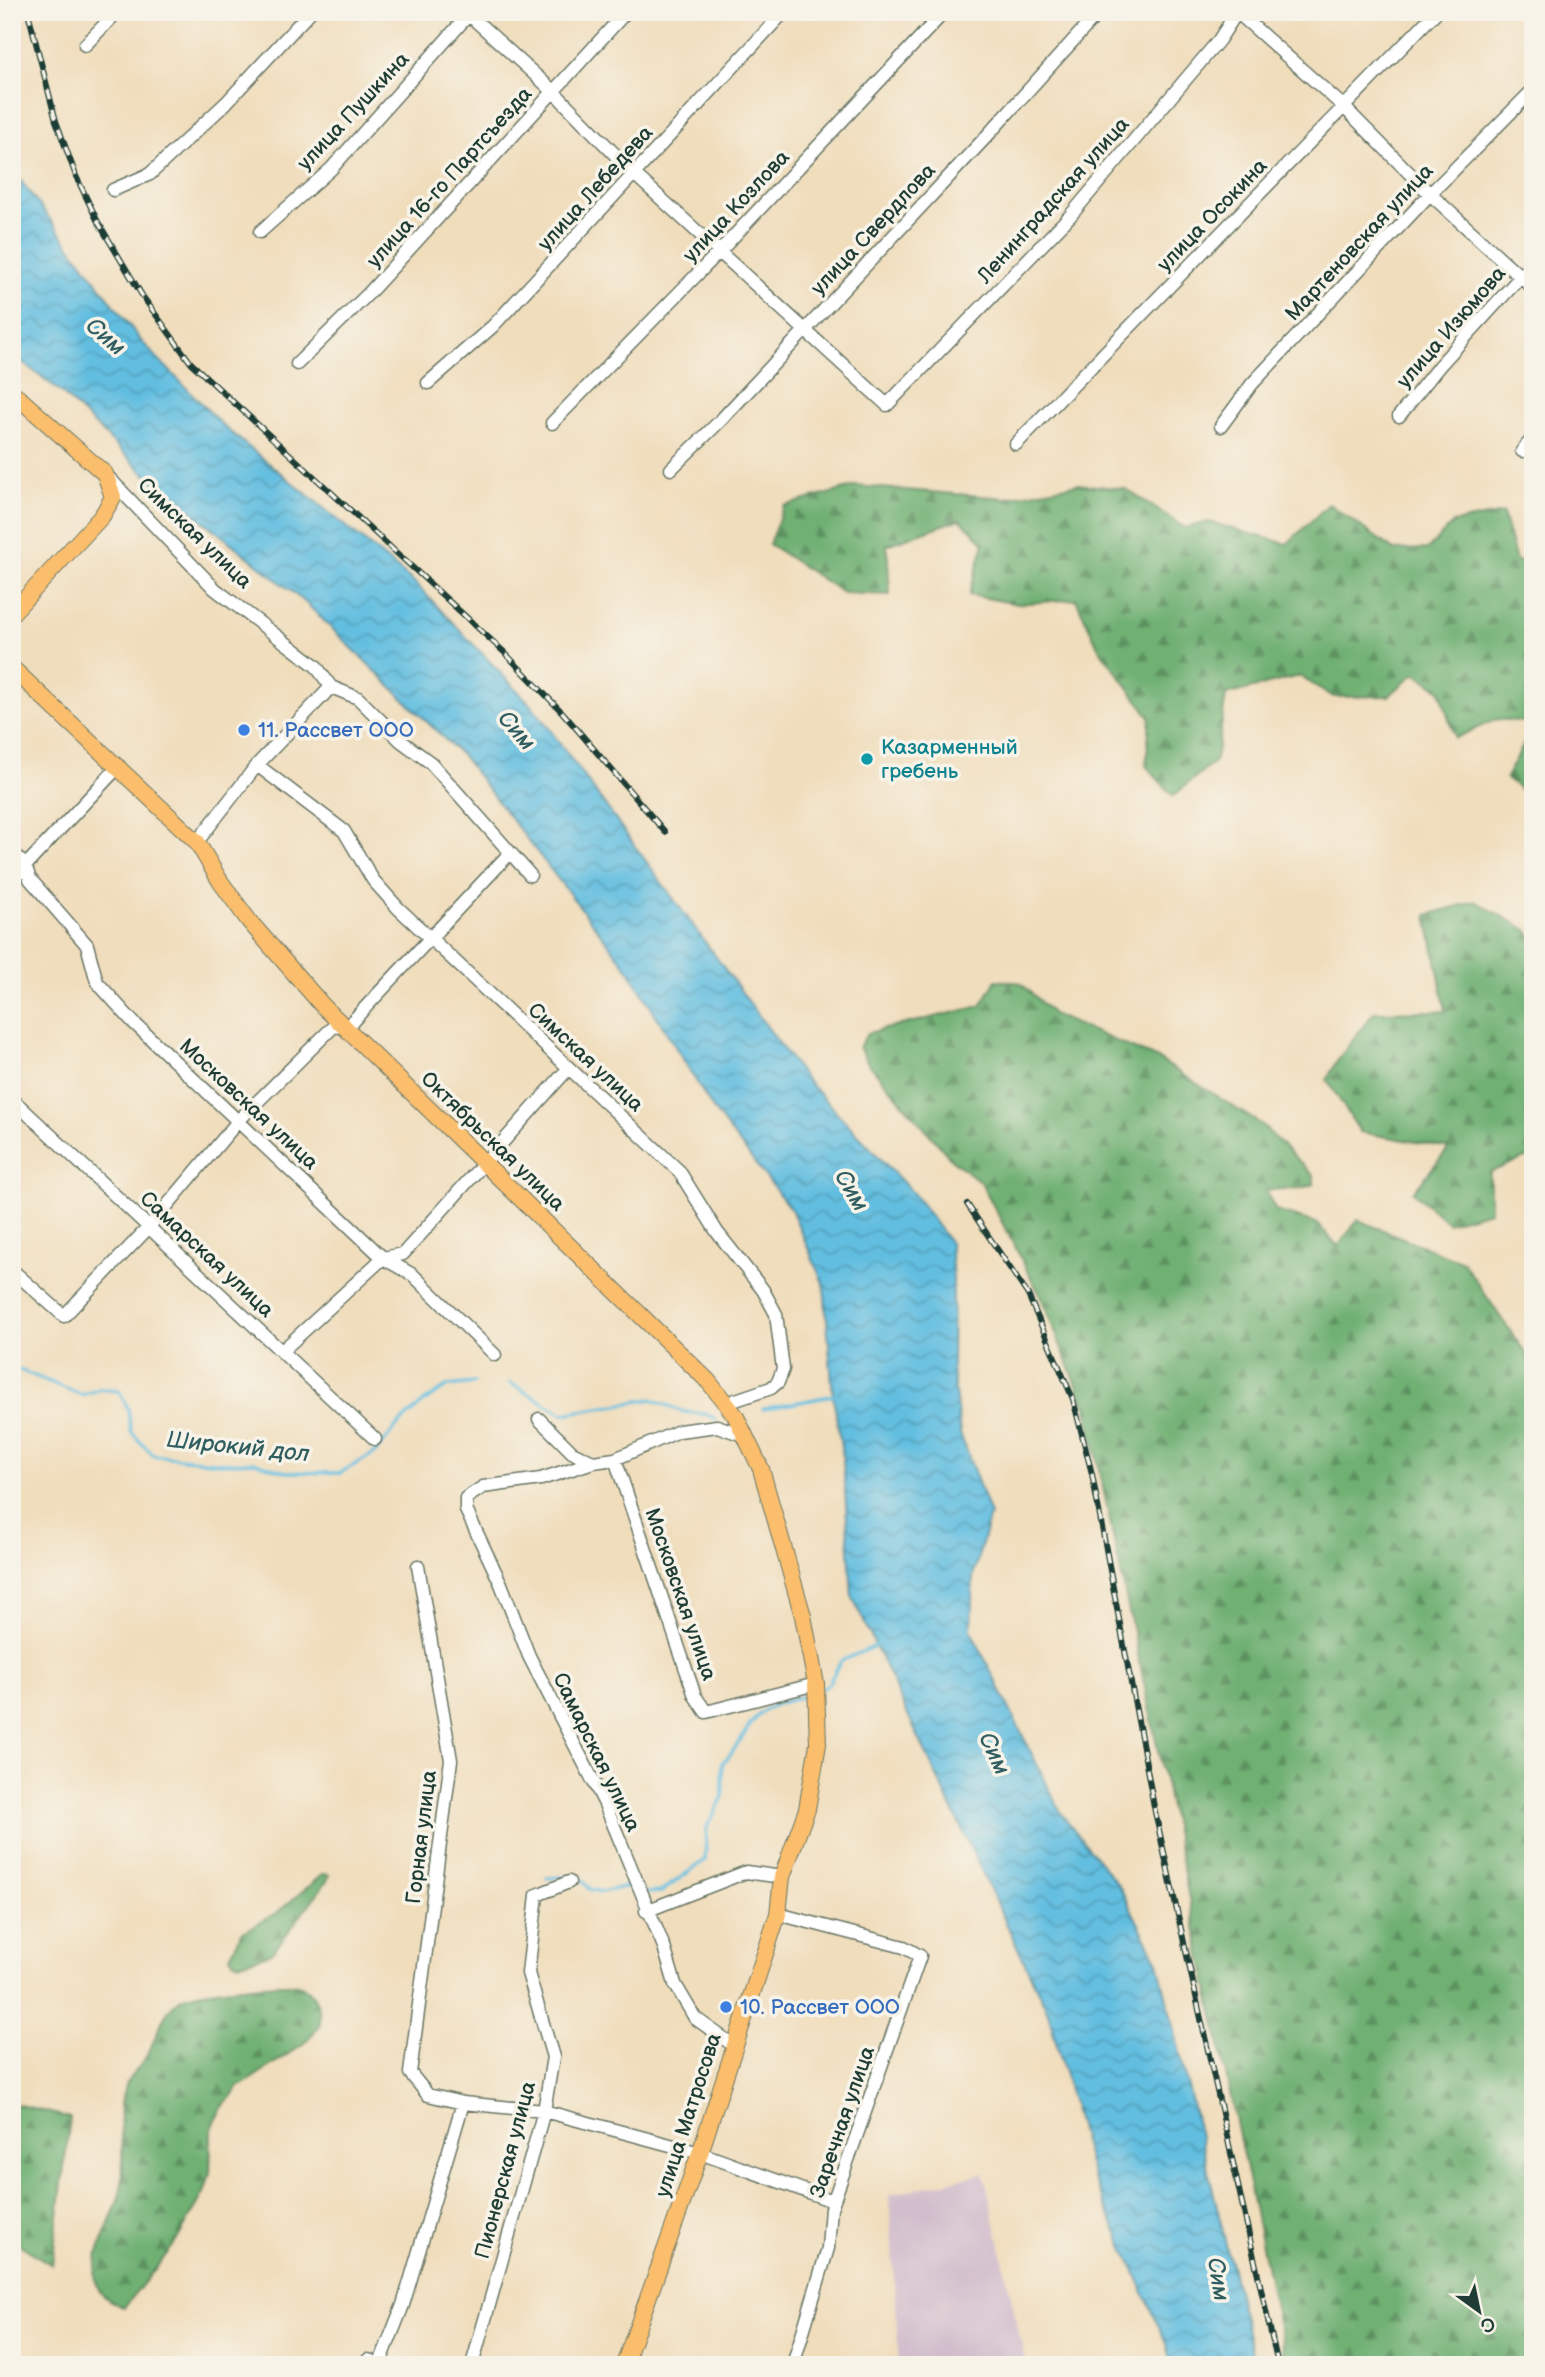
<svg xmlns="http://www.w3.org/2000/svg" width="1545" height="2377" font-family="'Balsamiq Sans',sans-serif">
  <defs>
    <pattern id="forest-firs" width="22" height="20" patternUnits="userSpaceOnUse" patternTransform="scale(1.75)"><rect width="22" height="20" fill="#70b073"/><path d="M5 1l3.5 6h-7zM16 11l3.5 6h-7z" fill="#5b905f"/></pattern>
    <pattern id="water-waves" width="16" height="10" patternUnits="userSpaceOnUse" patternTransform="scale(1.75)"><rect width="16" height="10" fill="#62bee0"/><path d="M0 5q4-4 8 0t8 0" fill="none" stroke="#509cb6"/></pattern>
  </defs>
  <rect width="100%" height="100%" fill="#f7f3e8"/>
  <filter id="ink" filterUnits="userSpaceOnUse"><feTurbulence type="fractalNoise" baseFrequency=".0143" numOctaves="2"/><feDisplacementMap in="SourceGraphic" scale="14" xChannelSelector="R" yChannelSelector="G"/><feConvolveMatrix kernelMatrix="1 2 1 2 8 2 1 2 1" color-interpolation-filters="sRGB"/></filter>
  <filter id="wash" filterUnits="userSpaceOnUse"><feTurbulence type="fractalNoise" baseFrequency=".00686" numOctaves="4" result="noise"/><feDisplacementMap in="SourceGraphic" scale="28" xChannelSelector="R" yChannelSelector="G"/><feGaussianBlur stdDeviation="1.57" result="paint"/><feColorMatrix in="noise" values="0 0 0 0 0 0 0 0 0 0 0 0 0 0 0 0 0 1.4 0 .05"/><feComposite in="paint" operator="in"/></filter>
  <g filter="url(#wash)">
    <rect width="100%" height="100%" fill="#f0ddbc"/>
    <!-- industrial -->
    <path fill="#d1bdcc" d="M984,2173L1026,2365H899L889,2195Z"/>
    <!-- forest -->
    <path fill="url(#forest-firs)" stroke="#487654" stroke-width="2" d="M1077,484L1126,489L1185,528L1209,522L1287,544L1329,504L1394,550L1428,549L1453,523L1503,513L1516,561L1533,562V723L1497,719L1455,738L1440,690L1415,673L1389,696L1334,697L1299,676L1226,695L1216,760L1173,796L1146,766L1150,717L1098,647L1076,599L1018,604L969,595L984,543L960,519L887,545L890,595L843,593L769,544L784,506L856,486L1006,498Z
      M1533,727V796L1532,798L1506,778Z
      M1475,901L1527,930L1533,938V1155L1490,1172V1211L1448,1223L1413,1192L1449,1148L1360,1132L1327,1080L1336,1062L1374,1012L1446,1011L1427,915Z
      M996,980L1021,983L1054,1015L1158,1059L1262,1125L1314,1176V1184L1303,1188L1265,1190L1276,1211L1316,1223L1338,1246L1358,1220L1463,1262L1533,1364V2365H1287L1086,1407L1040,1295L981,1182L951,1159L868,1063L859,1047L868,1033L981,1006Z
      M323,1874L329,1875L327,1881L272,1953L241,1963L234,1962L230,1956L242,1933L279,1911Z
      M279,1984C286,1984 297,1983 302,1986C316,1993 323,2013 319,2027L303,2044L239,2087L220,2110L211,2131L210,2173L204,2193L174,2245L124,2308C113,2302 101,2298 97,2285C89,2254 113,2223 120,2193C129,2159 112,2112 127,2083C130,2075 138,2069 143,2062C157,2041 159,2015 180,1999C192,1990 261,1985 279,1984Z
      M12,2103L70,2118L52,2265L12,2240Z"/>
    <!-- water -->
    <path fill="url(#water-waves)" stroke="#407e8a" stroke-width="2" d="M12,174L21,181L142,342L223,426L414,582L534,708L806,1080L913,1193L950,1243L953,1281L952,1368L960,1433L990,1515L973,1576L971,1631L1061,1813L1121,1889L1158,1962L1255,2365H1171L1165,2340L1093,2178L1048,2012L852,1596L843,1459L833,1395L824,1285L792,1211L713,1109L628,969L463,757L307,604L146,475L61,392L12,354Z"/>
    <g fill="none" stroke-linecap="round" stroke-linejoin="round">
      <!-- stream -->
      <path stroke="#62bee0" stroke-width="3.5" d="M12,1367L82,1395L100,1389L119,1391L128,1409L131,1432L153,1455L221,1463L255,1462L286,1472L340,1473L375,1453L398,1425L425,1401L448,1386L474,1383
        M510,1383L563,1414L652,1399L684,1412L705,1414L716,1419
        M763,1409L836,1395
        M822,1688L827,1686L841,1661L880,1644
        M547,1878C562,1877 582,1873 589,1889L602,1892L636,1884
        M646,1893L661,1892L705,1860L707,1827L723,1797L722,1763C739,1749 743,1729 760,1714C774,1701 795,1701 812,1693"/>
    </g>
  </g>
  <g filter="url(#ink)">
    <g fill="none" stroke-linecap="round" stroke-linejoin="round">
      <defs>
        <path id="minor" d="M466,12L553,91L633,173L887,405L1070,216L1219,40L1237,12
          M1237,12L1343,106L1430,194L1533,288
          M85,45L117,12
          M113,190L150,174L226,103L310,12
          M260,232L331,169L471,12
          M297,364L369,293L626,12
          M428,383L493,326L784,12
          M1399,416L1440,365L1533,263
          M552,423L720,251L944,12
          M1221,426L1252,384L1430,194L1533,90
          M1016,444L1436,12
          M1522,451L1533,438
          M671,469L721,420L986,137L1099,12
          M108,477L215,589L316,666L331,687L358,698L401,741L431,763L530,875
          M257,765L344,831L373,880L398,908L679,1171L717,1232L763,1290L776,1314L783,1369L778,1382L771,1388L727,1403
          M197,842L257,765L331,687
          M12,853L25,865L30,879L87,945L97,982L133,1022L383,1258L413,1275L495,1355
          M12,880L119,766
          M12,1099L375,1439
          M12,1270L64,1316L149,1227L239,1120L333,1027L348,1026L509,854
          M283,1350L383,1258L403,1254L567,1070
          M539,1419L572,1452L593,1462
          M615,1459L695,1696L706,1712L816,1684
          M418,1566L451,1760L410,2073L428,2095L463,2103
          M646,1911L746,1872L782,1877
          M778,1914L904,1947L920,1956L831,2208L828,2248L793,2365
          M733,2045L695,2018L675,1984L664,1947L604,1802L529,1656L501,1584L466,1510V1498L483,1487L541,1479L593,1462L615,1459L679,1431L717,1426L743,1435
          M380,2363L403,2305L463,2103L544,2111L700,2153L833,2201
          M365,2365L368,2360L386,2365
          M472,2365L544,2111L553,2057L528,1973L537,1895L569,1882"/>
        <path id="major" d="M12,392L105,474L113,497L102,516L12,613
          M12,668L197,842L220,881L249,921L322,1005L708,1381L735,1415L761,1469L803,1616L816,1684L818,1744L807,1809L782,1877L778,1914L700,2153L624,2365"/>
      </defs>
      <!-- minor casing -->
      <use href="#minor" stroke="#687564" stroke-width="15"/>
      <!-- major casing -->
      <use href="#major" stroke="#687564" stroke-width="18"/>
      <!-- minor -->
      <use href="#minor" stroke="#fff" stroke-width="12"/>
      <!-- major -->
      <use href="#major" stroke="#fabe6d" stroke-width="16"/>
      <defs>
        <path id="rail" d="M28,12L56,121L76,176L98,222L143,297L191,363L504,652L563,713L665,832
          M967,1204L1028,1295L1073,1399L1092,1474L1155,1812L1278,2365"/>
      </defs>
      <!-- rail casing -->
      <use href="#rail" stroke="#1f3d34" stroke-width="6"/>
      <!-- rail -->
      <use href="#rail" stroke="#f7f3e8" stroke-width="3.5" stroke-dasharray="10" stroke-linecap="butt"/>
    </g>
  </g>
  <!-- markers -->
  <g fill="#3f7fe0" stroke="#f7f3e8" stroke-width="2.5">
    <circle cx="244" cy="730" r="7"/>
    <circle cx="726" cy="2007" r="7"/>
  </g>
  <circle fill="#0f9aa8" stroke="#f7f3e8" stroke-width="2.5" cx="867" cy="759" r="7"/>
  <g text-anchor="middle" stroke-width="7" stroke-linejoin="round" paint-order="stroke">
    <!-- street labels -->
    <g font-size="21" fill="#1f3d34" stroke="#f7f3e8">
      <text transform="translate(353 111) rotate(-47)" y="7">улица Пушкина</text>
      <text transform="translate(449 177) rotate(-48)" y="7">улица 16-го Партсъезда</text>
      <text transform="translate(595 188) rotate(-48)" y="7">улица Лебедева</text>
      <text transform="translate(1053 200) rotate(-48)" y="7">Ленинградская улица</text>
      <text transform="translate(736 206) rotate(-47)" y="7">улица Козлова</text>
      <text transform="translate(1212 215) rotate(-46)" y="7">улица Осокина</text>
      <text transform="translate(873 229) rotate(-47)" y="7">улица Свердлова</text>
      <text transform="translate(1359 242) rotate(-47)" y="7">Мартеновская улица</text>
      <text transform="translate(1451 327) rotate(-49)" y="7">улица Изюмова</text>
      <text transform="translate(195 533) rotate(44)" y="7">Симская улица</text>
      <text transform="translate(586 1057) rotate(43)" y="7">Симская улица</text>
      <text transform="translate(249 1104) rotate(43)" y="7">Московская улица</text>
      <text transform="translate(493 1141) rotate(44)" y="7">Октябрьская улица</text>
      <text transform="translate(207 1254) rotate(43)" y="7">Самарская улица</text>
      <text transform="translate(681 1594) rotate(71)" y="7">Московская улица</text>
      <text transform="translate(597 1752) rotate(64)" y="7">Самарская улица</text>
      <text transform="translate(421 1837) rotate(-83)" y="7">Горная улица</text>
      <text transform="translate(688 2115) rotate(-72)" y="7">улица Матросова</text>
      <text transform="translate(842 2122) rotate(-71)" y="7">Заречная улица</text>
      <text transform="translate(505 2170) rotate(-75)" y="7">Пионерская улица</text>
    </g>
    <!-- shop labels -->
    <g font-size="21" fill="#366cbe" stroke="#f7f3e8" text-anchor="start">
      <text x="258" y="737">11. Рассвет ООО</text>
      <text x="740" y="2014">10. Рассвет ООО</text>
    </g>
    <!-- culture labels -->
    <g font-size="21" fill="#0d838f" stroke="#f7f3e8" text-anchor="start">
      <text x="881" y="754">Казарменный<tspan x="881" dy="24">гребень</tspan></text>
    </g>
    <!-- water labels -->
    <g font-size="23" font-style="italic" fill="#305d5f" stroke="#f7f3e8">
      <text transform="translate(106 336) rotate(41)" y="8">Сим</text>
      <text transform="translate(517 730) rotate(49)" y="8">Сим</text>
      <text transform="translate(852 1190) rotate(59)" y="8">Сим</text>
      <text transform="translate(238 1446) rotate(6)" y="8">Широкий дол</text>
      <text transform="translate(995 1753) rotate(65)" y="8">Сим</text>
      <text transform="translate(1219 2279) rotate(81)" y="8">Сим</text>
    </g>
  </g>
  <!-- margin -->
  <rect width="1545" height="2377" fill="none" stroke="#f7f3e8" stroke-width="42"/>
  <!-- north arrow -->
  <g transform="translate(1479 2311) rotate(147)" stroke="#f7f3e8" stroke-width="5" paint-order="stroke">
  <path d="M0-5L12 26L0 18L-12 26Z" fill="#1f3d34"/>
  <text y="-10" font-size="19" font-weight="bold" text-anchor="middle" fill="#1f3d34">С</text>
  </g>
</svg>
